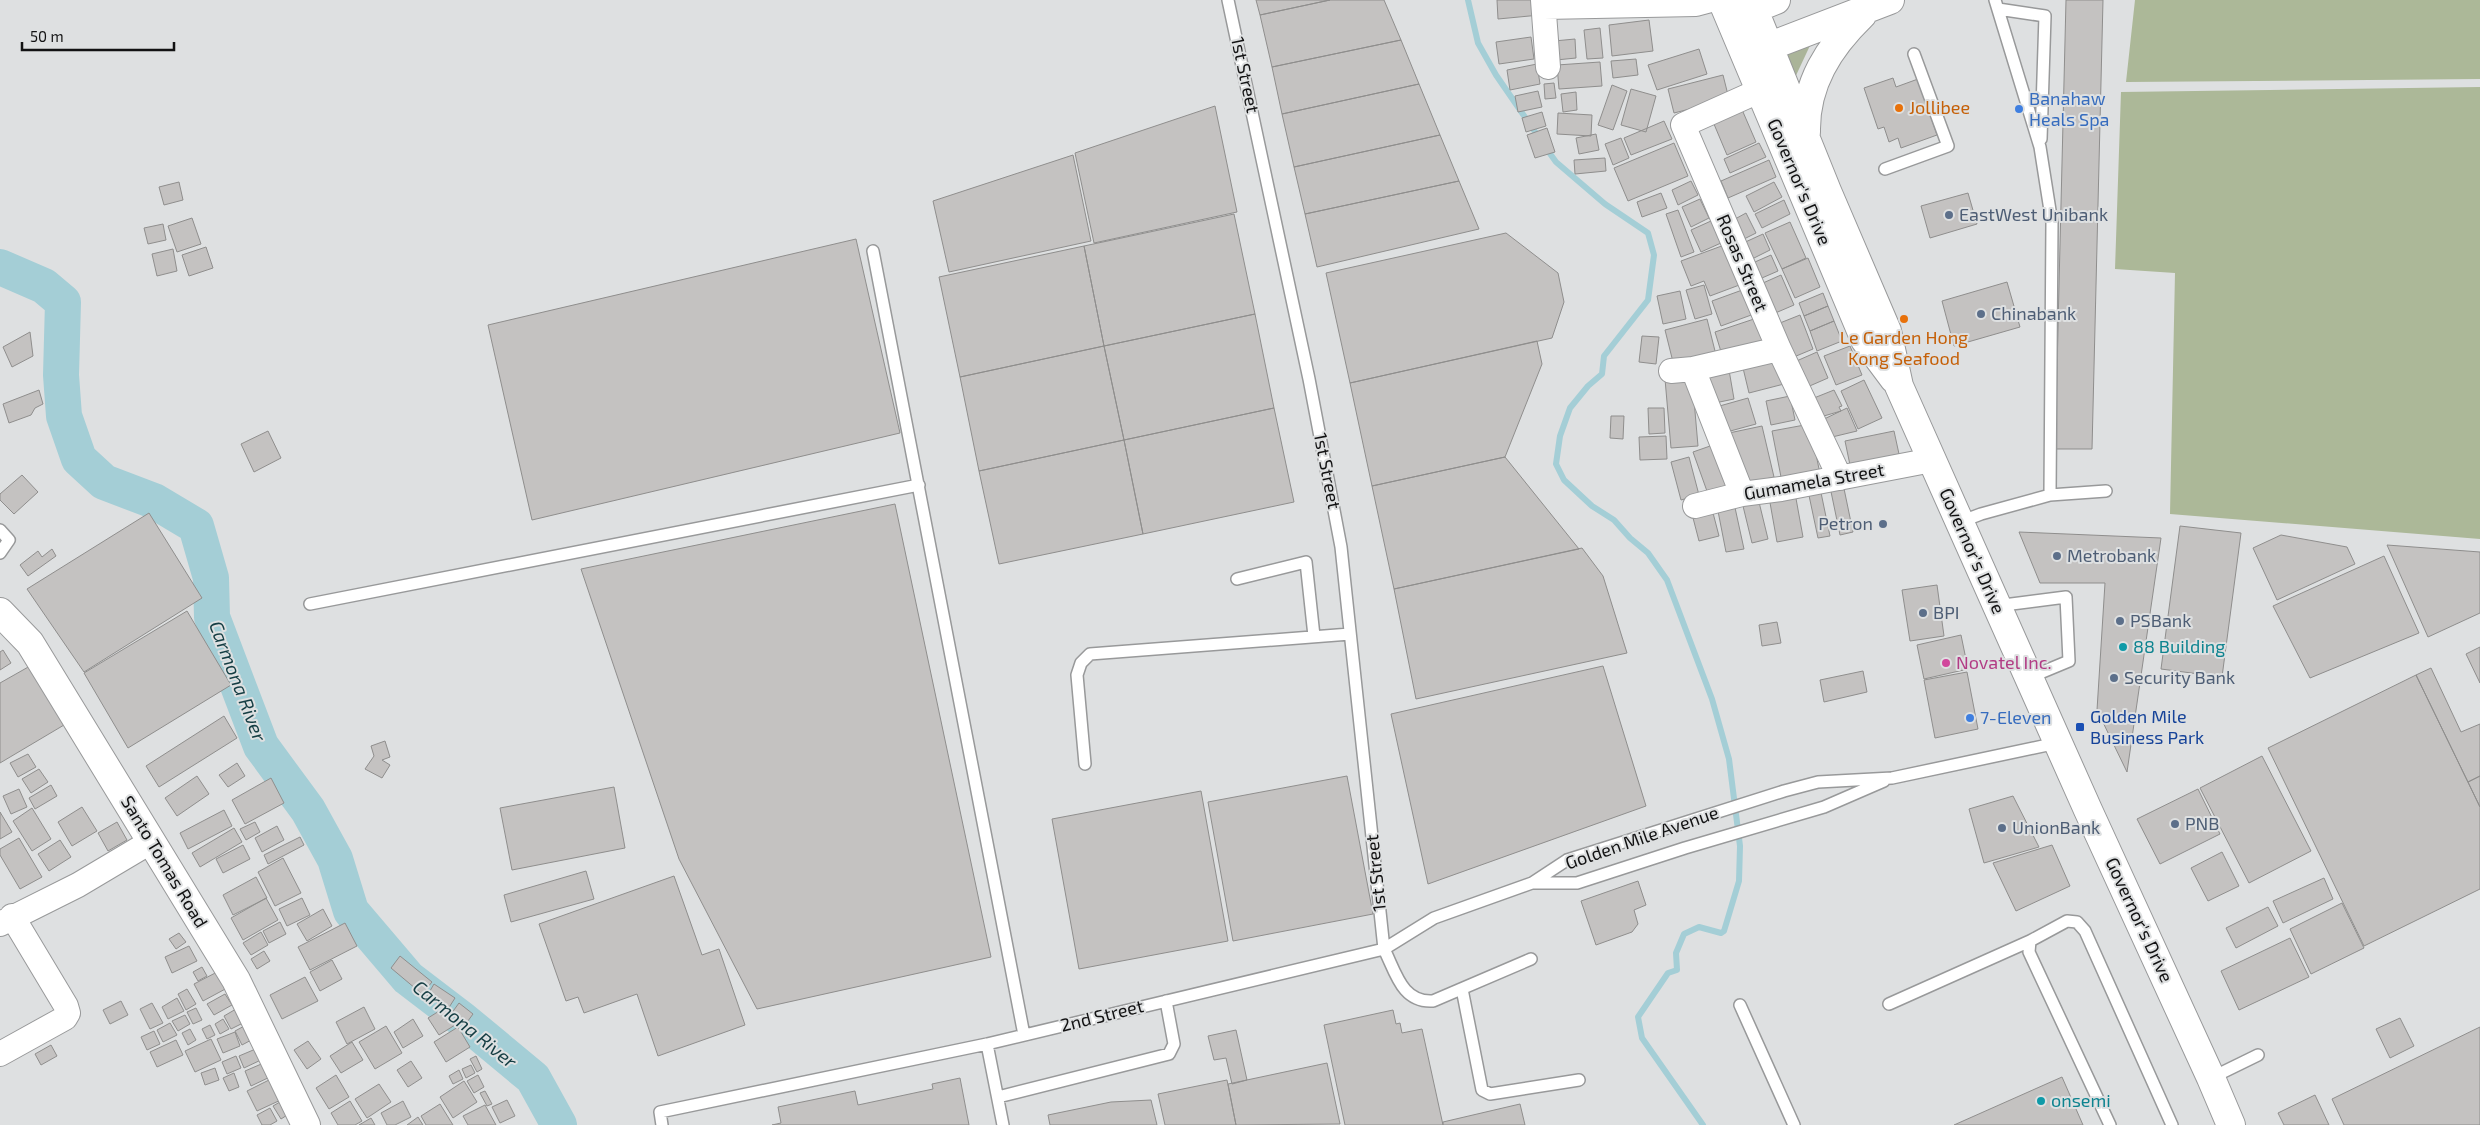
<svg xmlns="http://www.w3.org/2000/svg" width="2480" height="1125" font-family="'Exo 2',sans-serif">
  <rect width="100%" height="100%" fill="#dee0e1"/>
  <!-- green -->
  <path fill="#aab499" d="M1814,37L1792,84L1779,51Z"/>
  <!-- forest -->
  <path fill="#acb898" d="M2135,0H2480V79L2126,82Z
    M2480,87V539L2170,514L2175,273L2115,269L2121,92Z"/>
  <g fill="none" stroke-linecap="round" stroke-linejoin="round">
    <!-- stream -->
    <path stroke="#a4ced6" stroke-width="6" d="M1468,0L1478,43L1496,75L1540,139
      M1546,148L1556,162L1605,204L1648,233L1654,255L1648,300L1604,356L1602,374L1588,386L1570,408L1560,436L1556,464L1564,480L1592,506L1614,520L1630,538L1648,553L1667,580L1712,699L1729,759L1740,846L1739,881L1724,931L1721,933L1699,927L1684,934L1676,953L1677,970L1668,973L1638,1017L1642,1038L1703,1125"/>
    <!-- river -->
    <path stroke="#a4ced6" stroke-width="36" d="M0,267L44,286L63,302L61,375L64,416L79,459L104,482L154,501L196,526L211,578L212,617L261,746L308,810L335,859L351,911L408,978L463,1020L533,1078L559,1125"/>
  </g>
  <!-- building -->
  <path fill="#c4c2c1" stroke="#8f8e8d" d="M1256,0H1330L1260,15Z
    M1330,0H1384L1401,40L1272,67L1260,15Z
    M1497,0H1539L1540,15L1498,19Z
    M2066,0H2103L2092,449H2055Z
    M1649,20L1653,51L1612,56L1609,25Z
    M1600,28L1603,58L1587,59L1584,30Z
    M1531,37L1534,59L1499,64L1496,42Z
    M1575,39L1576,58L1556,60L1554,41Z
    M1401,40L1419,84L1282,114L1272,67Z
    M1699,49L1707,74L1657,90L1648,65Z
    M1636,59L1638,75L1613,78L1611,61Z
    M1600,62L1602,86L1559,89L1557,65Z
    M1537,64L1540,84L1510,90L1507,70Z
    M1723,75L1729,99L1674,113L1668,89Z
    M1893,78L1896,87L1918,79L1937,135L1901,148L1898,138L1889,142L1884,127L1878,129L1864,88Z
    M1554,83L1556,98L1545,99L1544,84Z
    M1419,84L1440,135L1294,167L1282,114Z
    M1612,85L1627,91L1613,130L1598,125Z
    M1631,89L1656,96L1646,132L1621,125Z
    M1538,91L1542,107L1518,112L1515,96Z
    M1576,92L1577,110L1563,112L1561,94Z
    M1740,105L1756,142L1727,155L1711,117Z
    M1215,106L1237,212L1094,243L1075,153Z
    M1542,112L1546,126L1526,132L1522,118Z
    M1558,113L1592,115L1591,136L1557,134Z
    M1664,121L1672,139L1631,155L1624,138Z
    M1547,128L1555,152L1535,158L1527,135Z
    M1596,134L1599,150L1579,154L1576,138Z
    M1440,135L1459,181L1305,214L1294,167Z
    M1621,138L1629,158L1613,165L1605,144Z
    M1674,143L1688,176L1628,201L1614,168Z
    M1759,143L1766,157L1730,173L1724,159Z
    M1073,155L1091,241L949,272L933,201Z
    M1605,158L1606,171L1575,174L1574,160Z
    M1769,160L1776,177L1728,198L1721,181Z
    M1459,181L1479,229L1317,267L1305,214Z
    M1691,181L1698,195L1678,205L1672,190Z
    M179,182L183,200L164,205L159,187Z
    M1774,182L1782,197L1754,212L1746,196Z
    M1661,193L1667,208L1642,217L1637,202Z
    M1968,193L1977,224L1930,238L1921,206Z
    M1700,199L1709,218L1691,227L1682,207Z
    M1784,200L1790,214L1762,228L1755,214Z
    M1678,210L1694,252L1681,257L1666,214Z
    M1746,213L1756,233L1736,243L1726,224Z
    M1234,214L1255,314L1104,346L1084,246Z
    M192,218L201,244L177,252L168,226Z
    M1711,221L1721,243L1701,252L1691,230Z
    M1790,222L1806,258L1782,269L1765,233Z
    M163,224L166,240L148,244L144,228Z
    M1506,233L1558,273L1564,302L1552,338L1350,383L1326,273Z
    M1763,234L1770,250L1748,261L1741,244Z
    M856,239L900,433L532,520L488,325Z
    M1727,244L1742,284L1710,296L1704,281L1691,286L1681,261Z
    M1084,246L1104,346L960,377L939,277Z
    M206,247L213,268L189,276L182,255Z
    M173,249L177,271L157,276L152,254Z
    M1771,255L1778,271L1755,281L1748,265Z
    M1808,258L1820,287L1795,298L1782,269Z
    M1781,275L1794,305L1766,317L1754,287Z
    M2007,282L2020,327L1954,346L1942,301Z
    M1704,285L1712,314L1695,319L1686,290Z
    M1745,289L1754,314L1721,326L1712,301Z
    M1680,291L1686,319L1663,324L1657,296Z
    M1823,293L1828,306L1804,316L1799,303Z
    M1828,306L1834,321L1810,331L1804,316Z
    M1255,314L1274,408L1124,440L1104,346Z
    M1800,315L1813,349L1789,359L1775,325Z
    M1757,318L1764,341L1722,355L1715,332Z
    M1707,319L1716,355L1674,366L1665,330Z
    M1834,321L1842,341L1817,351L1810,331Z
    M30,332L33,356L12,367L3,347Z
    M1642,336L1659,337L1656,364L1639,362Z
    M1537,341L1542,364L1505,457L1372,486L1350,383Z
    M1104,346L1124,440L979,471L960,377Z
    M1850,346L1862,375L1836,385L1824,356Z
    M1817,352L1828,378L1805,388L1792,363Z
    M1778,359L1784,384L1749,393L1743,368Z
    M1729,370L1734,399L1710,404L1705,374Z
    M1692,377L1698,446L1671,448L1665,379Z
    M1864,380L1882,418L1858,429L1841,391Z
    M39,390L43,404L35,408L31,415L9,423L3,404Z
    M1834,390L1842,406L1839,407L1841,411L1817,418L1809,400Z
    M1790,396L1795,420L1771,425L1766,401Z
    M1748,398L1756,424L1723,433L1716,407Z
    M1274,408L1294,502L1143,534L1124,440Z
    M1648,408H1664L1665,433L1649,434Z
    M1847,408L1857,431L1828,438L1818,422Z
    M1611,416H1624L1623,439L1610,438Z
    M1810,424L1820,474L1782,482L1772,431Z
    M1762,426L1774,477L1741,485L1729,433Z
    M268,431L281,458L254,472L241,444Z
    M1894,431L1899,454L1850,465L1845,441Z
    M1666,436L1667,459L1640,460L1639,437Z
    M1124,440L1143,534L999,564L979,471Z
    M1713,445L1728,486L1708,494L1693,452Z
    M1505,457L1579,549L1394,589L1372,486Z
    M1689,457L1699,495L1681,500L1671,462Z
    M22,475L38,492L14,514L0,500V494Z
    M1842,479L1853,532L1840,535L1829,482Z
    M1819,483L1830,536L1818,538L1807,486Z
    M1795,493L1803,537L1777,542L1769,497Z
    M1759,502L1768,539L1752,543L1743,506Z
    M1734,503L1744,549L1726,552L1717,506Z
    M895,504L991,957L757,1009L679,859L581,569Z
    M1712,509L1719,536L1699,541L1692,514Z
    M149,513L202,598L84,672L27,589Z
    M2180,526L2241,533L2222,677L2161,669Z
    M2019,532L2161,538L2127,772L2097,710L2105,583H2040Z
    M2281,535L2347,547L2355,564L2277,600L2253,548Z
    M2387,545L2480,552V613L2428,637Z
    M1582,548L1603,576L1627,653L1416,699L1394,589Z
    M52,549L56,556L28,576L20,565L38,551L42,557Z
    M2384,556L2419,633L2310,678L2273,606Z
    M1937,585L1944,636L1910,641L1902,590Z
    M187,611L231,685L128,748L84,673Z
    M1777,622L1781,643L1762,646L1759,625Z
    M1961,635L1968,669L1924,679L1917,645Z
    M2480,647V683L2466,654Z
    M3,650L11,663L0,670V652Z
    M30,666L64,725L0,763V683Z
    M1603,666L1646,806L1428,884L1391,714Z
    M2431,668L2461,732L2480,724V776L2468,782L2416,675Z
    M1863,671L1867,692L1824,702L1820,680Z
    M1967,672L1978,729L1935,738L1924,680Z
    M2416,675L2480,807V889L2364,946L2268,748Z
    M224,716L237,738L159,787L146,766Z
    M385,741L390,757L382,760L390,765L382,778L365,769L374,756L371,746Z
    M28,754L36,767L18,777L10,763Z
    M2262,756L2311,851L2249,883L2200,788Z
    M237,763L245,776L228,787L219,775Z
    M39,769L48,782L31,793L22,779Z
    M197,776L209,794L177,816L165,798Z
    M1347,776L1373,914L1233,941L1208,802Z
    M2480,776V807L2468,782Z
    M271,778L284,803L245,824L232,800Z
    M51,785L57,796L35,809L29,798Z
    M614,787L625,848L512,870L500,808Z
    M19,789L27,807L11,814L3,796Z
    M2198,789L2220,834L2160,864L2137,819Z
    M1201,791L1228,941L1079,969L1052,819Z
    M2013,796L2039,847L1984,863L1969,809Z
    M82,807L97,831L72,846L58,822Z
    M32,808L51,839L32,851L13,821Z
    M224,810L232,826L188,849L180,833Z
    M0,812L12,832L0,839Z
    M117,822L127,840L108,851L98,833Z
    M255,822L260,832L246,840L240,829Z
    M277,826L284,840L262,852L255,838Z
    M234,828L242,842L200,867L192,853Z
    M300,837L304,845L268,864L264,855Z
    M19,838L42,877L20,889L0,855V849Z
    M60,840L71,857L49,871L38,854Z
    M243,845L250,859L223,873L216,859Z
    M2052,845L2070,886L2016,911L1993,863Z
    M2222,852L2239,886L2208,901L2191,868Z
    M283,858L301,893L275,906L258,872Z
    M586,871L594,899L511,922L504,895Z
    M674,876L702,955L719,949L745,1025L658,1056L637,994L584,1013L578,997L566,1001L539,924Z
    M256,877L267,898L233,915L223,895Z
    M2324,878L2333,899L2283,923L2273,901Z
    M1638,881L1646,905L1634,910L1638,924L1632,932L1596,945L1581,901Z
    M266,898L278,920L243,940L231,918Z
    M302,898L310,915L287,926L279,909Z
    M2342,903L2364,948L2311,974L2290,929Z
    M2268,907L2278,926L2236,948L2226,928Z
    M323,909L332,926L307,941L297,924Z
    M280,922L286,934L269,943L263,931Z
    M345,923L357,946L310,970L298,947Z
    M261,932L268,945L251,955L243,943Z
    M179,933L186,942L176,949L169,939Z
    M2290,938L2309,977L2239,1010L2221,971Z
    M189,946L197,961L172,973L165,957Z
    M264,951L270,961L257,969L251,959Z
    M400,956L432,982L422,994L391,968Z
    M332,960L342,979L320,991L310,972Z
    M202,967L207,976L198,981L193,972Z
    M221,970L229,987L203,1001L194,984Z
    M305,977L318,1001L282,1019L270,995Z
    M434,984L455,998L448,1009L427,996Z
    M187,989L196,1004L186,1010L178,994Z
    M225,994L232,1005L214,1015L207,1004Z
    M177,998L184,1011L168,1019L162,1007Z
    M121,1001L128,1015L110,1024L103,1010Z
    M152,1003L163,1023L150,1029L140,1009Z
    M459,1003L473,1014L465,1025L451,1014Z
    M364,1007L375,1029L347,1044L336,1022Z
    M196,1008L202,1020L193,1024L187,1012Z
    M444,1008L455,1025L439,1035L428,1018Z
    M236,1009L243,1023L231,1029L224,1016Z
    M1393,1010L1396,1024L1400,1023L1402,1033L1422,1029L1443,1125H1345L1324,1025Z
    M185,1015L190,1024L178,1031L172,1021Z
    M2400,1018L2414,1046L2390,1058L2376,1029Z
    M223,1019L229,1029L220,1034L215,1024Z
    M413,1019L423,1036L403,1048L394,1032Z
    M170,1023L177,1035L163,1042L157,1030Z
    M248,1024L255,1038L242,1045L235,1031Z
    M210,1025L215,1035L207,1039L202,1029Z
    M386,1026L402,1053L375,1069L359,1042Z
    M458,1027L470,1047L446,1062L434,1042Z
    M2480,1027V1125H2344L2332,1099Z
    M190,1029L196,1040L188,1045L182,1033Z
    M1236,1030L1247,1080L1232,1084L1226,1058L1214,1060L1208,1036Z
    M154,1031L160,1044L147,1050L141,1037Z
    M235,1032L240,1046L223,1053L217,1039Z
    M211,1039L221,1060L195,1072L185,1051Z
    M176,1040L183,1055L157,1067L150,1052Z
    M308,1041L321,1059L307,1069L294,1050Z
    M352,1042L363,1060L341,1073L330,1056Z
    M51,1045L57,1056L41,1065L35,1054Z
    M258,1048L263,1059L244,1068L239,1056Z
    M236,1056L241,1068L227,1074L222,1062Z
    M476,1056L482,1069L477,1072L470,1059Z
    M411,1061L422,1078L408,1087L397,1070Z
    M266,1062L272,1076L251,1086L245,1071Z
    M1327,1063L1340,1124L1236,1125L1228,1084Z
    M471,1065L475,1073L466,1078L462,1069Z
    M215,1068L219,1080L205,1085L201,1073Z
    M459,1070L463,1079L453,1084L449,1076Z
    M234,1073L239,1087L229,1091L223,1078Z
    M336,1075L349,1097L329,1109L316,1088Z
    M478,1075L484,1087L474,1093L467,1081Z
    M275,1077L285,1098L257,1111L247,1091Z
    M2062,1077L2083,1125H1954Z
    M960,1078L969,1125H772L781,1123L778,1107L855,1091L858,1105L933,1089L932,1084Z
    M1227,1080L1236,1125H1165L1158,1094Z
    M464,1081L477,1102L453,1118L440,1097Z
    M379,1084L391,1102L367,1118L355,1099Z
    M485,1091L492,1104L487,1106L480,1093Z
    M2315,1095L2329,1125H2284L2278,1113Z
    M285,1099L292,1112L281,1119L273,1106Z
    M507,1100L515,1116L500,1123L492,1107Z
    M1151,1100L1157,1125H1050L1048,1115L1111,1102Z
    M350,1101L362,1121L355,1125H338L331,1113Z
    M403,1101L411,1117L395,1125H387L381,1113Z
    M440,1104L453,1125H426L421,1116Z
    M1520,1104L1525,1125H1443V1122Z
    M485,1105L496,1125H468L463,1116Z
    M270,1108L277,1121L270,1125H262L257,1115Z
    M418,1117L423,1125H407Z
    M371,1118L375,1125H359Z"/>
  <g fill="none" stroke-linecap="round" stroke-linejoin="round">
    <defs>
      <path id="lane" d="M1228,0L1309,379L1341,547L1384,949C1396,973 1402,1003 1433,1001L1531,959
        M1995,0L2040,147L2052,223L2050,495
        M1998,9L2045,16L2041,139
        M1885,169L1948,146L1914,54
        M873,251L1024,1035
        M1960,522L1981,514L2050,495L2106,491
        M0,530L9,540L0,553
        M1237,579L1306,562L1314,636
        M310,604L919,485
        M1996,606L2066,597L2069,661L2028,678
        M1085,764L1077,675L1081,663L1090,654L1350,634
        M1532,883H1577L1685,848L1824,807L1884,781
        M1462,989L1482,1090L1490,1094L1579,1080
        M1889,1004L2030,941
        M1740,1005L1794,1125
        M987,1044L1003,1125
        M2211,1078L2258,1055
        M998,1097L1169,1054L1174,1044L1166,1001
        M662,1125L660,1112L987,1044L1384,949L1434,918L1532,883L1567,860L1784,791L1818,782L1892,778L2057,743
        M2110,1125L2029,952L2030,941L2067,921L2077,922L2085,931L2172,1125"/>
      <path id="street" d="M1543,0L1548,67
        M1544,7L1696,4L1711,0
        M1761,90L1683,125L1779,349L1840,478
        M1693,369L1742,494
        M1671,371L1693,369L1779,349
        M1695,506L1742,494L1781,489L1932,460
        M0,924L78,885L152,841
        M0,1054L65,1018L68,1013L66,1006L12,916"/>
      <path id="secondary" d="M0,612L30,643L236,980L306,1125"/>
      <path id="highway" d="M1722,0L1865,340L1894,379
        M1750,0L1827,191L1887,331L1899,386L2088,810L2211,1078L2231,1125
        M1736,16L1776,0
        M1752,53L1890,0
        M1806,132C1805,84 1829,47 1862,15"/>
    </defs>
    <!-- lane casing -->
    <use href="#lane" stroke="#98999a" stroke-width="14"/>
    <!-- street casing -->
    <use href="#street" stroke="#98999a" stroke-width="26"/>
    <!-- secondary casing -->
    <use href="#secondary" stroke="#98999a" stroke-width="30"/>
    <!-- highway casing -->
    <use href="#highway" stroke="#98999a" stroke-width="30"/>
    <!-- lane -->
    <use href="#lane" stroke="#fff" stroke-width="11"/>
    <!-- street -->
    <use href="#street" stroke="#fff" stroke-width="24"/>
    <!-- secondary -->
    <use href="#secondary" stroke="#fff" stroke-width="28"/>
    <!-- highway -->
    <use href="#highway" stroke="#fff" stroke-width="28"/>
  </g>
  <!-- markers -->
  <g fill="#e8710a" stroke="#dee0e1" stroke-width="2">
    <circle cx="1899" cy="108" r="5"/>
    <circle cx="1904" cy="319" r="5"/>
  </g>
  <g fill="#3f7fe0" stroke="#dee0e1" stroke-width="2">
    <circle cx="2019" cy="109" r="5"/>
    <circle cx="1970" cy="718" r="5"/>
  </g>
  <g fill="#5c6f8a" stroke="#dee0e1" stroke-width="2">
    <circle cx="1949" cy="215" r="5"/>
    <circle cx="1981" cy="314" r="5"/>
    <circle cx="1883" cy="524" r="5"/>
    <circle cx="2057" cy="556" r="5"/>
    <circle cx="1923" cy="613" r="5"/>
    <circle cx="2120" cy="621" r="5"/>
    <circle cx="2114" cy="678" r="5"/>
    <circle cx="2175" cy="824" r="5"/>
    <circle cx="2002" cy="828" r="5"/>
  </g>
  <g fill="#0f9aa8" stroke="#dee0e1" stroke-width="2">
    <circle cx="2123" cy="647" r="5"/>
    <circle cx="2041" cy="1101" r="5"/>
  </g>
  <circle fill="#d1479c" stroke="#dee0e1" stroke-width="2" cx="1946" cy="663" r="5"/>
  <rect fill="#1a4fb4" stroke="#dee0e1" stroke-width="2" x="2075" y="722" width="10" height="10" rx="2.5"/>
  <g text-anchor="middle" stroke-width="4" stroke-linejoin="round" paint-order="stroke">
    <!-- street labels -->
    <g font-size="18" fill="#121213" stroke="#dee0e1">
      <text transform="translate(1245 75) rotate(78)" y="6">1st Street</text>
      <text transform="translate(1799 182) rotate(67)" y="6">Governor's Drive</text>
      <text transform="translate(1742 263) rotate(67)" y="6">Rosas Street</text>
      <text transform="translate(1327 471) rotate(79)" y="6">1st Street</text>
      <text transform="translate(1814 482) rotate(-10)" y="6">Gumamela Street</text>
      <text transform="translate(1972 551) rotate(66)" y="6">Governor's Drive</text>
      <text transform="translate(1642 838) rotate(-19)" y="6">Golden Mile Avenue</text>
      <text transform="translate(164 862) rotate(59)" y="6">Santo Tomas Road</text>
      <text transform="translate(1376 873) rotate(-96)" y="6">1st Street</text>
      <text transform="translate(2139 920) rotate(65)" y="6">Governor's Drive</text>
      <text transform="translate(1102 1016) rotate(-14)" y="6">2nd Street</text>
    </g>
    <!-- shop labels -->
    <g font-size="18" fill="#366cbe" stroke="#dee0e1" text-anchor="start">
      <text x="2029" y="105">Banahaw<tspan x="2029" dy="21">Heals Spa</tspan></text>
      <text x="1980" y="724">7-Eleven</text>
    </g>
    <!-- food labels -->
    <g font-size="18" fill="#c56008" stroke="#dee0e1" text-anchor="start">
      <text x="1909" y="114">Jollibee</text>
      <text x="1904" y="344" text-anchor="middle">Le Garden Hong<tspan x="1904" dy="21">Kong Seafood</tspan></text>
    </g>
    <!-- service labels -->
    <g font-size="18" fill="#4e5e75" stroke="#dee0e1" text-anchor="start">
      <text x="1959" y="221">EastWest Unibank</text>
      <text x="1991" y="320">Chinabank</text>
      <text x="1873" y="530" text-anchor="end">Petron</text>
      <text x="2067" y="562">Metrobank</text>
      <text x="1933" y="619">BPI</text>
      <text x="2130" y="627">PSBank</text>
      <text x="2124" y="684">Security Bank</text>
      <text x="2185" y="830">PNB</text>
      <text x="2012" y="834">UnionBank</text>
    </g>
    <!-- culture labels -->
    <g font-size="18" fill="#0d838f" stroke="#dee0e1" text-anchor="start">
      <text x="2133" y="653">88 Building</text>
      <text x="2051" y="1107">onsemi</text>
    </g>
    <!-- hotel labels -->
    <g font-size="18" fill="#b23c85" stroke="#dee0e1" text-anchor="start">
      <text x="1956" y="669">Novatel Inc.</text>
    </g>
    <!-- transit labels -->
    <g font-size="18" fill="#164399" stroke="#dee0e1" text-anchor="start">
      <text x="2090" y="723">Golden Mile<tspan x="2090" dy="21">Business Park</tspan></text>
    </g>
    <!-- water labels -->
    <g font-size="19" font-style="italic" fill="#143d43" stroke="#dee0e1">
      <text transform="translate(238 681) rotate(69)" y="7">Carmona River</text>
      <text transform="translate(465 1024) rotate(39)" y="7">Carmona River</text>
    </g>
  </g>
  <!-- scale -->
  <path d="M22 42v8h152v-8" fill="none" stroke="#121213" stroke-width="2.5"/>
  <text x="30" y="42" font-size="15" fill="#121213" stroke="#dee0e1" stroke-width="4" paint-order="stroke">50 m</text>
</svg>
